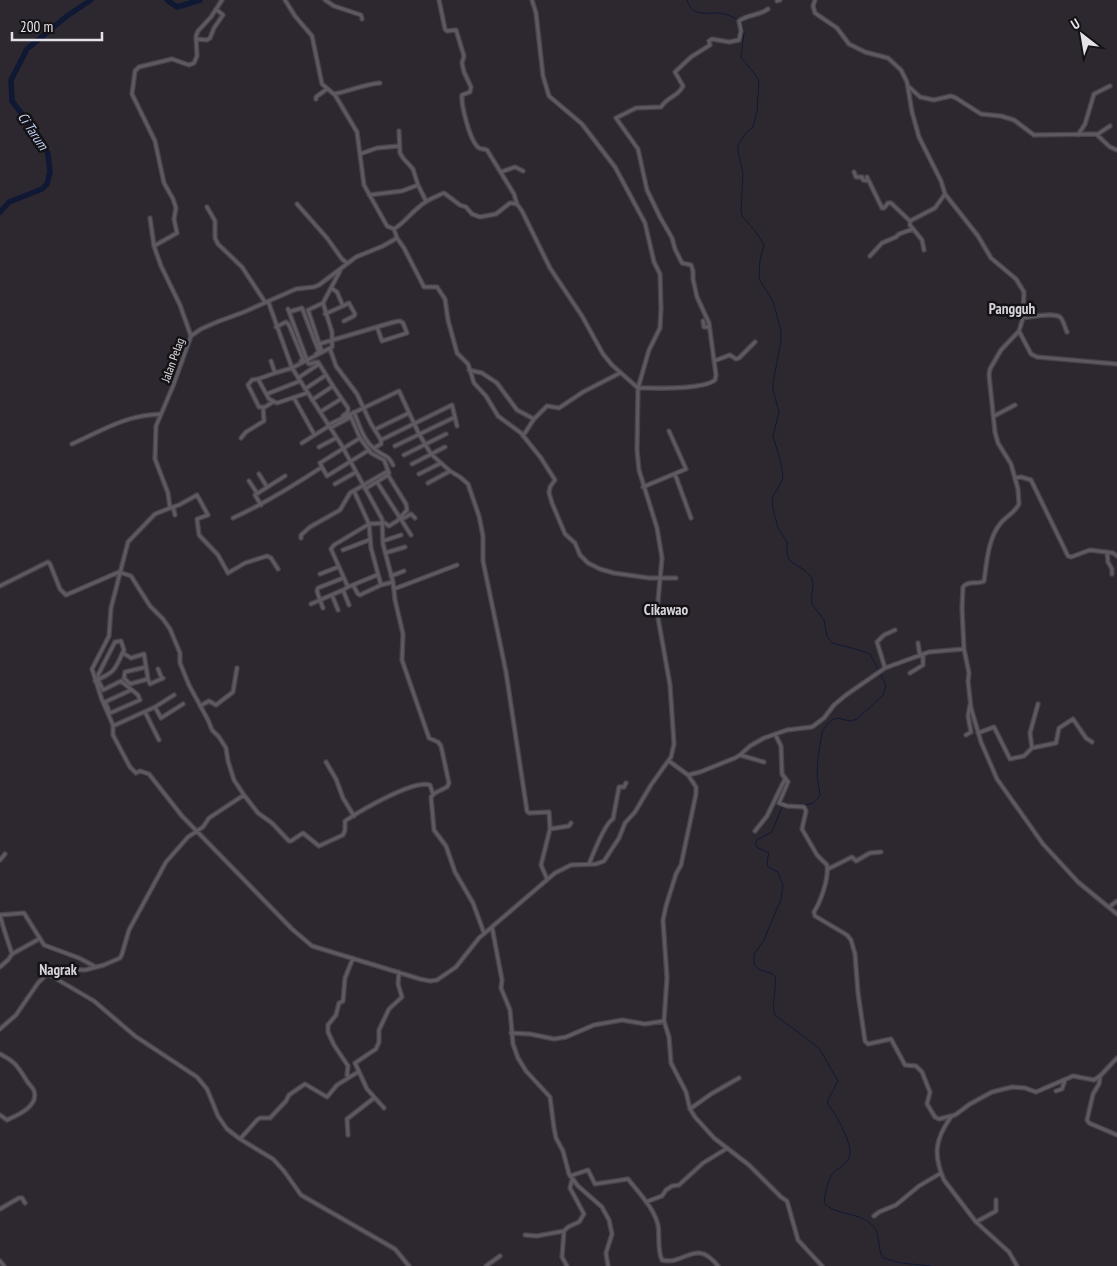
<svg xmlns="http://www.w3.org/2000/svg" width="1117" height="1266" font-family="'PT Sans Narrow',sans-serif">
  <rect width="100%" height="100%" fill="#2d2830"/>
  <g fill="none" stroke-linecap="round" stroke-linejoin="round">
    <!-- stream -->
    <path stroke="#0f1934" stroke-width="1" d="M687,0C692,16 702,13 716,13C725,13 734,17 742,22L744,33L741,57L757,77L759,81L757,111L753,127L745,134L738,145V151L743,173L741,210L742,216L756,232L764,245L760,260L759,279L773,301L781,331V341L773,383V390L779,412L773,436L781,463L783,477L781,483L772,498L773,509L778,528L787,542V554L790,561C800,568 814,573 813,587C812,593 811,598 812,604L824,620L827,636L832,643L859,650L870,654L886,685L883,695L857,719L850,721L837,718L832,720L825,727L822,733L818,758L817,774L820,795C815,805 808,805 798,805
      M792,805L786,804L781,809L772,832L757,840L755,844L758,848L769,853L767,861L768,867L778,872L783,885L781,899L768,930L764,940L754,954V964C759,973 769,970 775,976C777,989 771,1003 775,1015L819,1048L838,1081L827,1102C834,1113 857,1147 848,1160C845,1165 838,1168 833,1173C828,1177 825,1196 824,1203C836,1216 860,1211 874,1227C881,1236 877,1249 883,1258L901,1263L931,1266"/>
    <!-- river -->
    <path stroke="#0f1934" stroke-width="5.5" d="M167,0L177,7L200,0
      M0,212L9,202L42,189L47,184L50,172L48,154L41,139L12,101L11,80L27,49L67,16L91,0"/>
    <defs>
      <path id="minor" d="M285,0L295,16L312,36L322,84L335,95L357,132L364,185L387,226L394,229C404,223 410,214 419,207C426,200 435,197 444,193L460,205L466,207L472,214L480,217L496,214L510,203L517,204L522,211L550,268L582,316L603,354L612,365L638,388L637,450L639,470L657,528L662,558L657,612L670,685L674,744L671,757L651,785L635,812L625,823L619,838L604,861L596,864L571,865L555,873L479,938L456,967L437,980L430,981L420,979L312,946L292,929L182,816L149,774L140,771L136,773L130,767L113,735V725L102,700L92,669L109,636L111,608L128,542L155,514L170,508L168,493L155,459L156,426L173,386L191,336L201,329L217,322L244,312L296,289L314,287L319,285L356,257L383,246L397,238L394,229
        M325,0L334,6L361,15L362,19
        M439,0L445,29L447,31L456,30L464,56L462,63L464,72L471,87L470,92L462,95C461,105 470,142 479,148C481,149 484,149 487,150L514,194L517,204
        M532,0L536,13L543,76L549,96L582,124L615,167L645,223L654,262L660,274L661,309L660,328L649,350L638,388C655,388 703,390 715,380L716,375L709,323L697,297L693,279V271L691,265L682,263L675,249L672,238L660,217L647,190L638,149L616,118L636,108L661,107C668,96 678,97 683,86L675,72L691,57L710,45L709,41L712,39L729,42L739,40L741,31L739,21C748,14 759,16 768,9
        M815,0L813,6L815,13L837,28L849,44L865,52L888,58L901,70L907,82L912,112L919,137L941,181L945,194L978,236L991,258L1016,279L1024,292L1023,318L1019,331L1001,350L990,369L989,375L995,432L998,443L1011,464L1018,489L1019,504C1015,513 1006,516 1000,524C988,539 987,561 984,581C978,585 968,580 963,587L962,608L964,649L969,673L968,681L971,708L981,742L997,779L1043,844L1078,882L1117,914
        M777,1L780,0
        M196,39L207,40L210,38L214,28L223,15L216,9
        M908,86L920,97L934,100L951,96L956,98L981,114L1001,116L1014,120L1034,135L1096,134L1110,147L1117,150
        M334,94C350,91 365,84 380,83
        M316,99V97L327,89
        M399,131L400,153L403,158L413,169L418,185L426,201
        M1098,134L1110,126
        M1078,135L1085,124L1094,94L1110,86
        M360,154L377,148L399,146
        M501,172L515,167L523,171
        M854,172L856,177H862L863,180L869,181
        M867,177L882,208H884L888,203H891L910,221L935,208L945,194
        M369,195L402,191L418,185
        M297,204L327,238L342,259L347,263
        M207,207L215,221V238L218,244L242,267L265,302
        M150,218L154,246L161,266L180,305L191,336
        M910,221V225L922,240L924,250
        M397,238L404,248L424,287H437L445,299L448,320L457,353L468,364L474,383L486,396L498,416L521,433L541,458L555,480L550,487L549,493L552,503L565,534L575,543L580,555L588,563L600,569L614,573L649,578H676
        M154,246L177,233L174,219L176,208L173,199L164,183L155,141L132,94L135,71L139,67L172,59L189,65L194,63L197,56L196,36L198,31L211,17L222,0
        M870,256L882,243L896,237L899,234L913,229
        M268,301L292,368L342,446L382,519L383,544L393,582L395,600L403,634L402,660L429,738L438,742L441,746L449,783L447,787L435,793L431,797L434,830L446,846L455,872L473,903L484,933
        M343,306L349,303L355,314L354,316L344,321
        M288,309L308,363L309,364L318,362L333,386
        M289,312L302,308L319,352L316,354
        M325,314L343,306L337,292L331,288
        M1023,318C1031,317 1053,312 1060,317C1063,319 1065,328 1067,332
        M703,321L704,327H709
        M276,327L286,322L289,325L303,359L301,361
        M1019,331L1031,354L1037,357L1117,364
        M319,344L394,322L400,321L403,323L407,333L382,341L377,327
        M330,349L336,366L357,394L371,424L381,440V444L374,448
        M322,352L308,310L323,303
        M714,361L730,355L736,359L739,358L755,342
        M469,370L482,373L497,383L517,410L534,419
        M275,373L292,368L332,347V332L323,303L340,271
        M298,378L319,364
        M258,379L275,373L271,361
        M305,389L326,375
        M267,394L300,381
        M294,398L314,434
        M312,400L333,386L348,408V412L343,416
        M273,402L265,407H259L248,385L252,380L258,379L269,399L277,403L307,393
        M320,412L341,399
        M354,412C359,425 364,442 376,450C384,457 388,454 393,465
        M994,416L1015,405
        M328,425L399,391L419,434L431,454L450,471L460,477L468,484L479,516L483,536V561L506,672L527,811L529,813L549,812L550,828
        M330,428L351,417L360,438L371,453L384,460L389,473L388,475L365,489
        M376,429L409,413
        M523,436L534,419L547,406L559,408L583,392L620,373
        M241,438L246,432L264,421L263,407
        M383,439L452,405L457,426
        M302,443L329,426
        M72,444C103,430 126,415 161,414
        M395,446L455,417
        M319,447L336,438
        M404,455L446,434
        M412,464L445,447
        M322,467L327,476L369,450
        M259,474L267,487
        M419,474L441,463
        M675,474L691,518
        M1015,478L1021,477L1031,480L1068,556L1071,557L1090,550L1113,553L1117,556
        M249,481L257,493
        M377,482L411,535
        M428,483L450,471
        M335,484L356,472
        M643,487L686,469L669,431
        M354,491L369,524L371,548L381,585L393,582
        M261,505L255,495L285,476
        M173,507L175,515
        M170,508L179,505L197,495L208,515L197,519L199,535L218,555L228,573L245,563L267,556L271,558L278,569
        M233,518C264,504 293,486 322,467L320,463L360,438
        M402,519L411,514L415,518
        M301,538V535L310,527L340,510L350,493L388,471
        M383,541L401,535
        M343,550L369,540
        M1107,552L1108,562L1112,569V574
        M385,553L405,547
        M320,574L338,567
        M377,575L348,587L331,549L334,545L369,524L385,523L389,526L397,521L407,510L406,504L388,475
        M391,576L404,571
        M353,585L358,594L360,595L381,585
        M0,586L48,562L50,564L60,589L66,595L119,572L131,576L150,606L163,619L170,629L180,653V663L189,685L208,720L212,730L219,737L226,748L228,761L234,780L244,795L209,818L203,827L188,837L166,862L129,930L122,954L120,958L104,965L85,970L56,969L49,972L38,983L16,1015L0,1029
        M394,589L457,565
        M343,590L349,605
        M332,595L338,610
        M311,604L320,600L317,591L318,588L343,578
        M323,608L320,600L343,590L348,587
        M918,643L920,656
        M123,653L131,658L144,654L148,679L150,684L163,678
        M146,667L125,672L124,678L130,684L148,679
        M885,668L877,642L884,635L895,630
        M158,669L162,679
        M910,673L923,665V654
        M95,681C117,671 114,670 124,650L121,641L115,642L98,675V680L103,690L121,681L138,695L140,700L108,714
        M200,706L209,701L216,705L233,692L237,668
        M155,707L161,718L183,704
        M145,712L159,740
        M110,713L105,702L131,690
        M113,726L155,707L174,695
        M978,733L994,727L1010,759L1024,756L1032,748L1056,743L1059,728L1073,719L1086,738L1092,742
        M775,734L781,746L782,774L788,782L779,803L787,806L804,807L806,811L802,829L817,855L827,865C829,878 821,901 814,912L815,916L847,935L851,940L855,954L858,993L865,1041L868,1044L891,1039L905,1065L916,1066L922,1072L930,1092L927,1104L935,1117L939,1119L955,1115L970,1104L992,1092L1012,1087L1025,1088L1036,1092L1073,1076L1094,1080L1101,1075L1117,1058
        M966,735L971,732L968,716L970,705
        M1032,748L1030,733L1038,704
        M740,755L764,762
        M669,761L688,775L700,772L735,758L740,755L750,746L764,738L787,730L812,727L824,718L834,705L846,695L885,668L929,652L964,649
        M326,762L336,779L343,798L354,816
        M688,775L696,787V794L681,865L676,874L666,906L663,920L667,978L664,1021L669,1037L671,1063L686,1092L690,1109L695,1117L714,1138L749,1165L781,1197L787,1201L798,1240L822,1266
        M244,795L258,813L272,823L289,841H291L303,833L319,846L343,835L345,830V821C360,811 414,779 430,785L433,794
        M755,831L767,816L785,779
        M0,860L5,854
        M589,864C593,854 605,823 613,819L619,787H624L626,783
        M828,869L852,857L856,861L870,853L881,852
        M547,879L541,865L550,829L569,826L571,823
        M1109,907L1117,901
        M0,915L24,913L44,945L79,958L94,966
        M492,927L502,980L501,988L510,1010L513,1044L518,1058L526,1071L550,1097L554,1128L556,1138L563,1151L569,1174L578,1186L602,1207L609,1220L612,1234L606,1253L608,1266
        M12,954L39,939
        M0,967L8,960L12,954C8,941 3,928 0,915
        M48,974L94,1001L135,1036L197,1077L207,1089L218,1116L227,1129L240,1139L273,1159L284,1171L301,1195L395,1249L409,1266
        M511,1033L530,1034L554,1039L566,1037L594,1025L622,1020L645,1024L664,1021
        M0,1054C16,1062 18,1067 27,1081C29,1085 33,1087 34,1091C39,1106 18,1115 7,1120L0,1115
        M349,1077L347,1075L348,1066L334,1045L328,1032V1025L336,1015L339,1003L343,1001L345,978L353,958
        M1100,1077L1099,1084L1093,1094L1087,1120L1089,1123L1117,1135
        M1056,1091L1062,1089L1065,1080
        M384,1108L367,1089L355,1063L376,1049L379,1042V1030L389,1009L402,997L398,984L399,972
        M690,1109L711,1094L739,1078
        M951,1117C935,1139 933,1155 944,1180L976,1222L1009,1252L1017,1266
        M348,1135L347,1119L374,1098
        M240,1139L257,1120L260,1118H270L286,1101L289,1095L305,1084L327,1097L337,1085L358,1072
        M570,1176L588,1170L595,1184L628,1179C639,1193 654,1208 658,1225C660,1236 657,1250 662,1260C685,1266 695,1237 718,1266
        M646,1202L662,1196L666,1190L672,1186L679,1185L703,1163L726,1149
        M0,1209L19,1198H22L25,1203
        M874,1216L879,1212L896,1205L919,1186L941,1173
        M976,1222L996,1211V1200
        M525,1235L537,1236L564,1231
        M0,1261L4,1266
        M486,1266L500,1256
        M567,1266L562,1257L564,1231L568,1227L579,1222L584,1214L570,1188L572,1180"/>
    </defs>
    <!-- minor casing -->
    <use href="#minor" stroke="#47434a" stroke-width="5.5"/>
    <!-- minor -->
    <use href="#minor" stroke="#5e5861" stroke-width="3"/>
  </g>
  <g text-anchor="middle" stroke-width="5" stroke-linejoin="round" paint-order="stroke">
    <!-- street labels -->
    <g font-size="12" fill="#e5e2e7" stroke="#141215">
      <text transform="translate(173 360) rotate(-70)" y="4">Jalan Pelag</text>
    </g>
    <!-- water labels -->
    <g font-size="14" font-style="italic" fill="#c3d2f5" stroke="#141215">
      <text transform="translate(33 131) rotate(56)" y="5">Ci Tarum</text>
    </g>
    <!-- quarter labels -->
    <g font-size="15" font-weight="bold" fill="#d8d2dc" stroke="#141215">
      <text x="1012" y="314">Pangguh</text>
      <text x="666" y="615">Cikawao</text>
      <text x="58" y="975">Nagrak</text>
    </g>
  </g>
  <!-- north arrow -->
  <g transform="translate(1082 35) rotate(329)" stroke="#141215" stroke-width="4" paint-order="stroke">
  <path d="M0-4L9 19L0 12L-9 19Z" fill="#e5e2e7"/>
  <text y="-8" font-size="14" font-weight="bold" text-anchor="middle" fill="#e5e2e7">U</text>
  </g>
  <!-- scale -->
  <path d="M12 32v8h90v-8" fill="none" stroke="#e5e2e7" stroke-width="2.5"/>
  <text x="20" y="32" font-size="15" fill="#e5e2e7" stroke="#141215" stroke-width="4" paint-order="stroke">200 m</text>
</svg>
